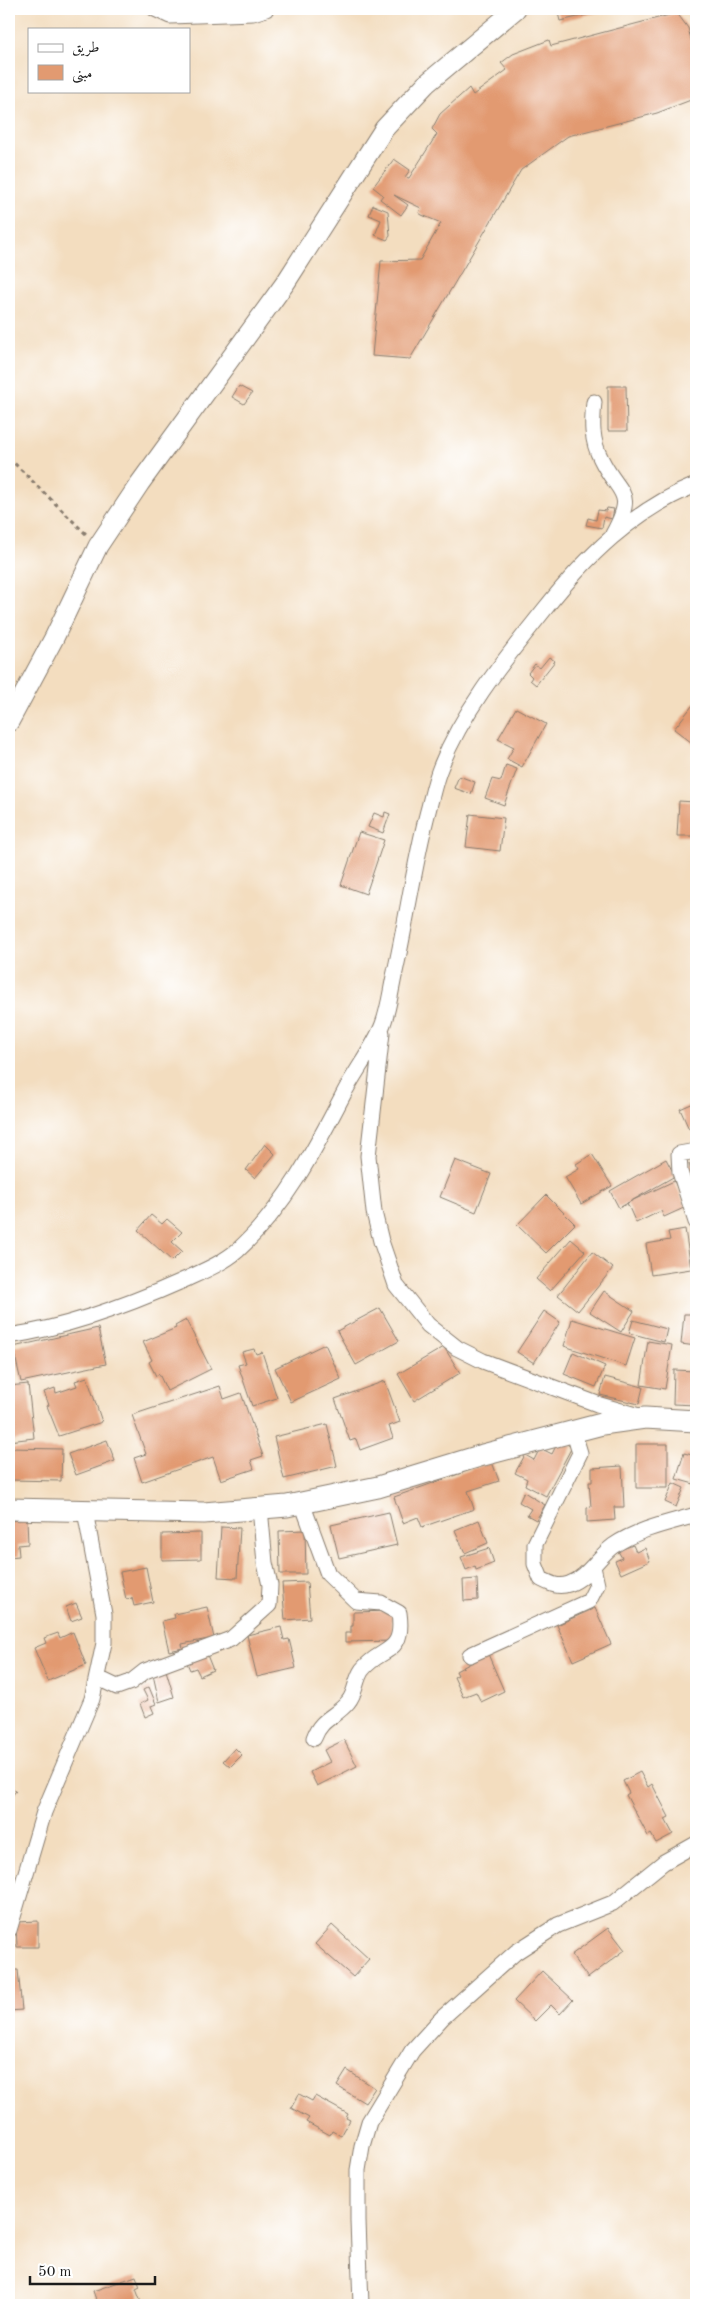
<svg xmlns="http://www.w3.org/2000/svg" width="705" height="2314" font-family="'Old Standard TT',Amiri,serif">
  <rect width="100%" height="100%" fill="#fff"/>
  <filter id="ink" filterUnits="userSpaceOnUse"><feTurbulence type="fractalNoise" baseFrequency=".02" numOctaves="2"/><feDisplacementMap in="SourceGraphic" scale="10" xChannelSelector="R" yChannelSelector="G"/><feConvolveMatrix kernelMatrix="1 2 1 2 8 2 1 2 1" color-interpolation-filters="sRGB"/></filter>
  <filter id="wash" filterUnits="userSpaceOnUse"><feTurbulence type="fractalNoise" baseFrequency=".0096" numOctaves="4" result="noise"/><feDisplacementMap in="SourceGraphic" scale="20" xChannelSelector="R" yChannelSelector="G"/><feGaussianBlur stdDeviation="1.12" result="paint"/><feColorMatrix in="noise" values="0 0 0 0 0 0 0 0 0 0 0 0 0 0 0 0 0 1.4 0 .05"/><feComposite in="paint" operator="in"/></filter>
  <g filter="url(#wash)">
    <rect width="100%" height="100%" fill="#f3ddbf"/>
    <g id="blocks">
      <!-- building -->
      <path fill="#e29a71" d="M557,9H608V10L560,21Z
        M677,13L688,28L696,58V98L657,113L568,136L521,170L410,359L372,356L381,261L420,260L441,223L422,215L419,213L421,208L394,195L408,205L401,215L380,199L383,195L373,187L394,159L410,170L405,177L409,178L437,134L432,129L440,114L469,88L473,95L507,70L501,63L513,54L549,40L551,46Z
        M373,205L388,211L390,236L387,240L375,235L381,220L369,215Z
        M239,386L252,393L244,404L232,397Z
        M608,386H626L627,431H608Z
        M607,508L614,509L612,519L604,517L602,528L586,525L588,518L596,520L598,510L606,511Z
        M549,657L555,661L536,685L530,680L532,677L528,673L535,664L540,668Z
        M696,701V746L674,729Z
        M516,708L546,724L522,767L507,759L514,747L498,739Z
        M506,765L517,769L504,805L485,798L492,779L501,781Z
        M459,776L475,782L471,794L454,788Z
        M679,801L695,802L693,836H677Z
        M385,812L390,814L383,833L368,827L374,813L384,817Z
        M470,814L504,818L500,851L466,847Z
        M359,832L384,840L366,894L341,885Z
        M696,1102V1126L689,1129L680,1109Z
        M265,1144L275,1154L255,1178L246,1170Z
        M592,1154L612,1186L581,1204L565,1177L579,1169L576,1164Z
        M666,1159L675,1176L619,1208L610,1191Z
        M455,1160L491,1174L476,1212L440,1197Z
        M696,1162V1189L689,1164Z
        M674,1181L686,1207L664,1217L661,1211L636,1223L627,1203Z
        M546,1195L575,1224L546,1253L517,1225Z
        M151,1215L162,1224L167,1219L182,1232L172,1242L182,1251L172,1261L138,1230Z
        M685,1229L691,1269L651,1275L646,1244L670,1240L668,1232Z
        M571,1239L585,1251L550,1291L536,1279Z
        M592,1252L613,1268L578,1311L558,1295Z
        M604,1291L634,1311L621,1332L590,1312Z
        M380,1308L399,1341L356,1365L337,1331Z
        M544,1311L560,1322L534,1363L517,1352Z
        M684,1314H696V1346L681,1344Z
        M572,1319L635,1338L626,1366L564,1346Z
        M186,1320L211,1369L167,1391L159,1374L156,1376L149,1362L152,1360L143,1342L176,1328L175,1326Z
        M633,1320L667,1329L664,1342L629,1333Z
        M98,1328L106,1364L21,1382L13,1347Z
        M648,1341L672,1345L665,1389L641,1385Z
        M325,1344L341,1379L291,1402L275,1368Z
        M444,1347L460,1373L414,1401L398,1374Z
        M254,1349L256,1354L262,1352L277,1398L252,1406L238,1365L246,1363L242,1352Z
        M573,1352L605,1366L596,1387L564,1374Z
        M674,1370L696,1371V1405L673,1404Z
        M87,1377L102,1422L59,1436L47,1406L49,1405L44,1392L55,1388L56,1393L77,1386L75,1381Z
        M605,1377L643,1387L639,1404L600,1395Z
        M385,1381L400,1422L389,1426L393,1438L360,1450L356,1439L350,1441L335,1399Z
        M28,1384L34,1438L9,1441V1386Z
        M220,1386L224,1399L241,1393L263,1456L251,1460L254,1469L221,1480L213,1457L142,1482L134,1458L146,1454L132,1415Z
        M327,1424L337,1466L284,1479L274,1437Z
        M107,1440L115,1461L76,1475L68,1454Z
        M559,1440L572,1447L546,1496L525,1485L527,1479L515,1473L525,1455L534,1460L540,1448L552,1454Z
        M636,1444H668V1488H636Z
        M9,1448L62,1449L61,1481L9,1480Z
        M684,1453L696,1456L694,1484L676,1479Z
        M492,1462L499,1481L468,1491L474,1509L422,1527L418,1517L403,1523L394,1497Z
        M622,1466L624,1507H614L615,1520L587,1522V1508L591,1507L589,1482H592V1468Z
        M673,1483L684,1488L676,1507L665,1502Z
        M524,1492L545,1505L536,1520L527,1515L531,1509L519,1502Z
        M389,1512L397,1545L339,1558L331,1525Z
        M27,1519L28,1544L18,1545L19,1556L9,1557V1521Z
        M479,1520L488,1543L465,1553L455,1530Z
        M221,1527L240,1528L237,1578L218,1577Z
        M305,1530L306,1574H280L279,1531Z
        M201,1533V1559L162,1560V1534Z
        M633,1545L636,1552L645,1548L650,1561L621,1574L615,1561L622,1558L618,1551Z
        M489,1548L494,1563L476,1570L475,1566L466,1570L461,1557Z
        M146,1567L153,1602L134,1606L132,1598L126,1599L120,1572Z
        M477,1579L478,1600L464,1601L463,1580Z
        M307,1582L310,1618L285,1620L282,1583Z
        M76,1603L82,1617L71,1621L66,1607Z
        M207,1607L214,1638L182,1644L183,1648L169,1651L162,1621L175,1618L174,1614Z
        M595,1608L611,1644L573,1661L557,1625Z
        M392,1611L393,1641L345,1642V1633H351V1626H353V1612Z
        M281,1627L284,1640L289,1639L296,1668L257,1677L247,1635Z
        M73,1632L86,1665L48,1681L34,1648L46,1643L44,1638L58,1633L60,1638Z
        M205,1650L213,1670L200,1676L196,1668L190,1670L185,1658Z
        M488,1654L504,1691L481,1702L476,1692L463,1697L454,1677L458,1675L456,1671Z
        M165,1667L174,1697L159,1702L152,1670Z
        M149,1687L156,1704L151,1706L154,1713L145,1717L140,1704L148,1700L143,1690Z
        M344,1740L357,1766L317,1786L310,1772L330,1762L324,1750Z
        M235,1748L242,1755L230,1767L223,1761Z
        M640,1772L648,1787L652,1784L669,1817L665,1819L673,1834L656,1843L651,1834L648,1836L626,1795L629,1793L623,1781Z
        M9,1786L16,1791L9,1799Z
        M38,1921V1947H17L16,1922Z
        M332,1925L369,1959L353,1977L315,1944Z
        M608,1928L625,1950L588,1978L571,1955Z
        M9,1970H18L22,2010L9,2011Z
        M542,1971L573,2000L560,2014L551,2005L535,2021L514,2001Z
        M347,2070L375,2088L365,2103L337,2086Z
        M299,2094L312,2101L315,2096L348,2114L346,2118L350,2120L341,2136L332,2131L330,2135L306,2122L309,2118L291,2108Z
        M136,2276L140,2287L136,2289L142,2305H98L93,2291Z"/>
    </g>
  </g>
  <g filter="url(#ink)">
    <use href="#blocks" fill-opacity="0" stroke="#887c6e" stroke-width="1"/>
    <g fill="none" stroke-linecap="round" stroke-linejoin="round">
      <defs>
        <path id="minor" d="M155,9L170,16L253,13L266,9
          M594,402C592,422 591,440 601,459C619,496 637,490 613,534
          M382,1033L368,1156L374,1212L381,1241L396,1285L428,1325L457,1348L483,1361L600,1405L639,1416
          M696,1151L679,1154L680,1172L696,1222
          M9,1336C69,1327 126,1306 182,1281C201,1272 222,1264 238,1250C285,1207 314,1151 343,1095C354,1073 375,1046 383,1024C389,1008 391,989 395,972C407,919 414,864 428,811C432,796 435,780 441,766C464,708 506,658 544,610C585,558 633,510 696,485
          M573,1430L580,1453L535,1544V1564L541,1579C551,1584 558,1588 569,1584C588,1577 598,1557 613,1546C638,1529 668,1523 696,1515
          M302,1503L328,1574L356,1601L381,1603L399,1613C405,1656 381,1646 362,1670C355,1680 356,1693 348,1702C336,1717 321,1718 314,1738
          M470,1655L589,1601L597,1585L593,1567
          M98,1678L117,1687L131,1682L145,1671L231,1639L269,1605L270,1585L265,1563L260,1508
          M9,1930L44,1812L92,1699L104,1643V1614L85,1511
          M361,2305L358,2221V2170L362,2146L369,2122L412,2051L442,2018L516,1952L558,1925L613,1903L664,1862L696,1844"/>
        <path id="tertiary" d="M9,722L54,638L98,546L140,483L286,282L384,129L426,84L516,9"/>
        <path id="secondary" d="M9,1509L204,1513L287,1506L378,1487L483,1455L602,1424L645,1418L696,1421"/>
      </defs>
      <!-- minor casing -->
      <use href="#minor" stroke="#887c6e" stroke-width="17"/>
      <!-- tertiary casing -->
      <use href="#tertiary" stroke="#887c6e" stroke-width="21"/>
      <!-- secondary casing -->
      <use href="#secondary" stroke="#887c6e" stroke-width="23"/>
      <!-- path -->
      <path stroke="#887c6e" stroke-width="3" stroke-dasharray="4 4" stroke-linecap="butt" d="M9,458L87,535"/>
      <!-- minor -->
      <use href="#minor" stroke="#fff" stroke-width="15"/>
      <!-- tertiary -->
      <use href="#tertiary" stroke="#fff" stroke-width="19"/>
      <!-- secondary -->
      <use href="#secondary" stroke="#fff" stroke-width="21"/>
    </g>
  </g>
  <!-- margin -->
  <rect width="705" height="2314" fill="none" stroke="#fff" stroke-width="30"/>
  <!-- legend -->
  <rect x="28" y="28" width="162" height="65" fill="#ffffff" stroke="#a4a4a4"/>
  <rect x="38" y="44" width="25" height="8" fill="#ffffff" stroke="#a4a4a4"/>
  <text x="72" y="52" font-size="15" fill="#1c1c1c">طريق</text>
  <rect x="38" y="65" width="25" height="15" fill="#e29a71" stroke="#a4a4a4"/>
  <text x="72" y="78" font-size="15" fill="#1c1c1c">مبنى</text>
  <!-- scale -->
  <path d="M30 2276v8h125v-8" fill="none" stroke="#1c1c1c" stroke-width="2.5"/>
  <text x="38" y="2276" font-size="15" fill="#1c1c1c" stroke="#ffffff" stroke-width="4" paint-order="stroke">50 m</text>
</svg>
